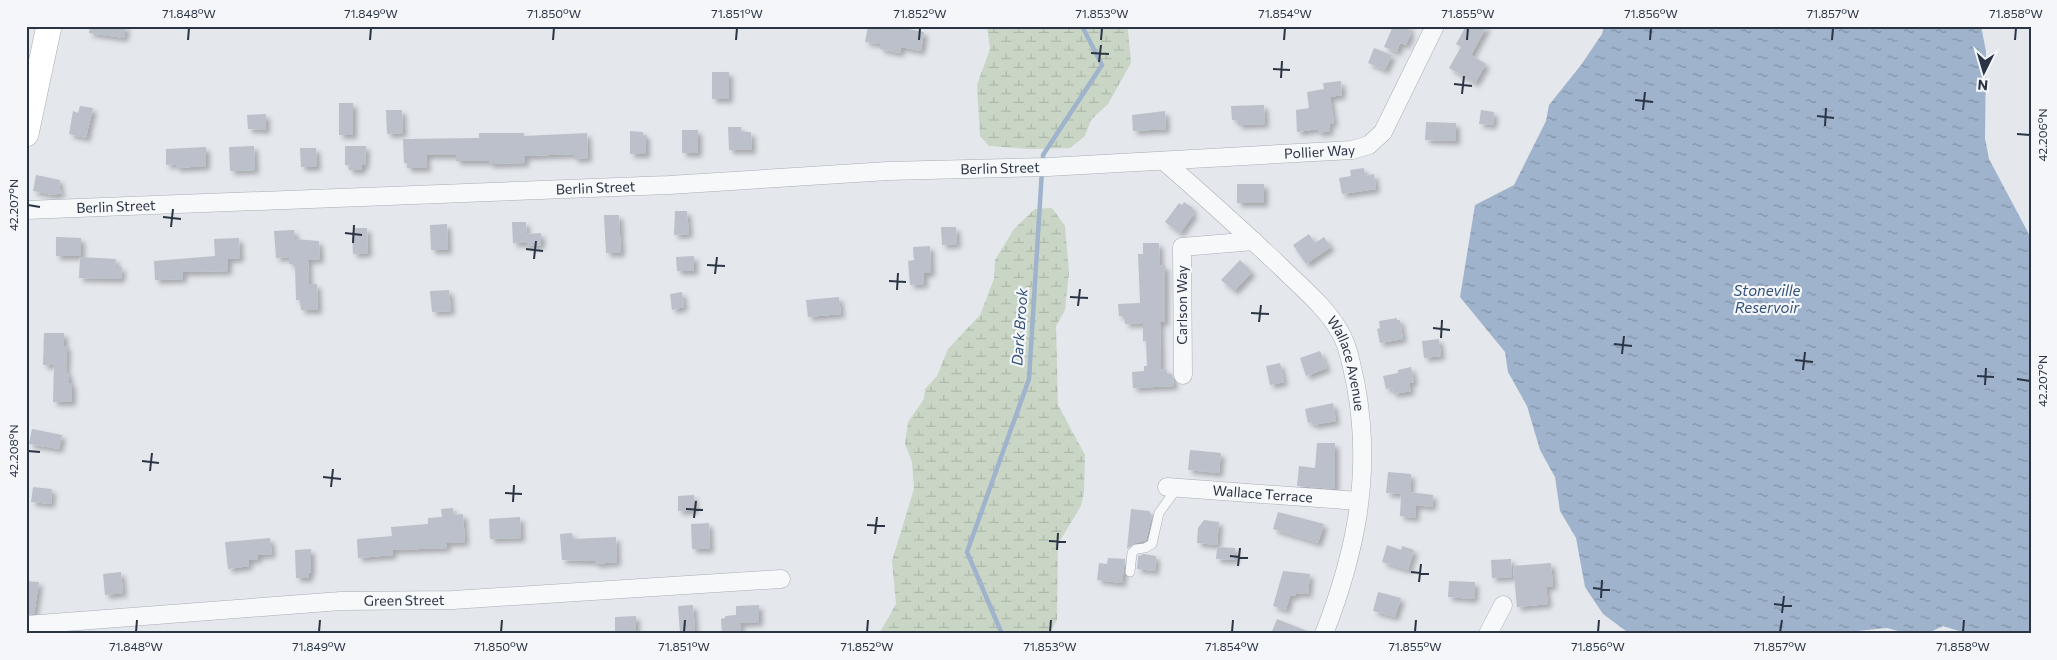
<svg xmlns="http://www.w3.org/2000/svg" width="2057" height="660" font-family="Commissioner,sans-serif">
  <defs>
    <pattern id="wetland-marsh" width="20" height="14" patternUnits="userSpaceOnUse" patternTransform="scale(1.25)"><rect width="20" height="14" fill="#c9d6c5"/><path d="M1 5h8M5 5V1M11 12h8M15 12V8" fill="none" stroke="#adb8ab"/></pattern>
    <pattern id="water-ripples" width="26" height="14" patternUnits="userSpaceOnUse" patternTransform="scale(1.25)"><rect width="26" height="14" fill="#9fb4cc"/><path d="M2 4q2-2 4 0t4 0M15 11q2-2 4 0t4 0" fill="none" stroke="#8293a7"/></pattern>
    <filter id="shadow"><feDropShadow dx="4" dy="4" stdDeviation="2.5" flood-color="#0004"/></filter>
  </defs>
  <rect width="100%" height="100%" fill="#e4e7ec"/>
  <!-- wetland -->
  <path fill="url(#wetland-marsh)" d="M987,26H1125L1128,30L1131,63L1108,104L1091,120L1085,136L1070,148L1030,149L989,146L980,136L977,85L990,49Z
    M1052,208L1065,226L1069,272L1065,310L1056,326L1058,405L1085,455L1084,492L1081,506L1058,544L1057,620L1049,634H879L896,604L892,561L914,489L912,462L905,444L908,422L924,399L925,389L937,376L948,349L980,315L994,279L995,260L1014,229L1035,209Z"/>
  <!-- water -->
  <path fill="url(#water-ripples)" d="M1604,26H1981L1986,51L1985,138L1989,159L2031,238V634H1968L1943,626L1926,634H1909L1887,628L1827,634H1630L1603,614L1585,587L1576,538L1560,511L1555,477L1540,450L1527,406L1508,372L1505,352L1460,297L1475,205L1514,185L1546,121L1549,105L1581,65L1602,34Z"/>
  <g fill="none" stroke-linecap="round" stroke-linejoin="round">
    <!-- stream -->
    <path stroke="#9fb4cc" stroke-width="4.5" d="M1043,162V155L1102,65L1082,26
      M1002,634L967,552L1029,379L1042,170"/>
  </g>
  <!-- building -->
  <path fill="#bbc0ca" filter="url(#shadow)" d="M90,26H126L124,38L89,33Z
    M868,26H893L924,32L921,51L901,47L900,53L880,49V44L865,42Z
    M1393,26H1411L1408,32L1411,33L1406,45L1400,43L1397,52L1384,47Z
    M1466,26H1487L1471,55L1486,64L1475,83L1449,68L1461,47L1456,44Z
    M1374,48L1392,55L1385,70L1368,63Z
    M712,72H729V99H712Z
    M1341,81L1342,95L1330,97L1334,123L1329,124L1330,131L1318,133V129L1297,132L1296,110L1309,108L1307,92L1324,89L1323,83Z
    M339,103H353V135H339Z
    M1264,105L1265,124L1238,125L1237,120H1232L1231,106Z
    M80,106L93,108L86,138L69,134L73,111L78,113Z
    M386,110H402L403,133L387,134Z
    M1481,110L1494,112L1493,125L1479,124Z
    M1165,111L1166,129L1133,131L1132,115Z
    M266,114V130L248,129L247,115Z
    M1426,122L1456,123V141L1425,140Z
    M728,127H741V132H751L752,150H729Z
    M682,130H698V153H682Z
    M630,131L643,132V135H646V154H630Z
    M479,133H524V136L587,133L588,158L574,159V154L525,156V163L489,164V161H456V155H426L427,168H407V163H404L403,139L479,138Z
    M254,146L255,170L230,171L229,147Z
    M345,146H366L365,165H362V170H349V165H345Z
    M206,147V166L176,168V164L166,165V149Z
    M300,148H316L317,167H301Z
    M1364,168L1365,176L1374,174L1376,189L1342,194L1339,178L1351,176L1350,170Z
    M36,175L60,180L59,187L62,193L53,195L33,191Z
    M1237,184H1264V203H1237Z
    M1184,202L1193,208L1191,212L1194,214L1180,233L1165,222L1179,203L1182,205Z
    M675,211H687L689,234L674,235Z
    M604,215H619L621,253H606Z
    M512,222H526L527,243H513Z
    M447,224L448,250H431L430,225Z
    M941,227H956L957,244L942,245Z
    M354,228H367L368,253L353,254L352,232H354Z
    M294,230L295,239L319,241L320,259L308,260L309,284H317L318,310H301L300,300H296L295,264H289V257L276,258L274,231Z
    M541,233V245L527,246V234Z
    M1309,234L1315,243L1324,237L1331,247L1306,264L1293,245Z
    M56,237L81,238V256H56Z
    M239,238L240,258L228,259V271L183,272V279L155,280L154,261L215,256L214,239Z
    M1143,243H1159L1160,266L1165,265V322H1160L1161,370L1166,369L1167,374H1172L1174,386L1133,388L1132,372L1144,371V366H1147L1146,341H1143V323L1125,324V316H1119L1118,304L1140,303L1138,254H1143Z
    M930,246L931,273H924V284L910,285L908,261L914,260L913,247Z
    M694,256V271H677L676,257Z
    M80,257L116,259L115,267H122L121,279L79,278Z
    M1240,260L1252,272L1234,291L1221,280Z
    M449,290L451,311L432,312L430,291Z
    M682,292L684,307L672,310L670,294Z
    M839,297L841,314L808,317L806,300Z
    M1397,318V320H1400L1403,339L1380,343L1377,329L1380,328L1379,321Z
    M44,333H64V346H67L66,373H69V383H72V402H53L54,365H43Z
    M1439,339L1441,356L1424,358L1422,341Z
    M1320,351L1327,368L1306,376L1300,358Z
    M1280,363L1284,382L1270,385L1266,366Z
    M1411,367L1414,382L1409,383L1411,391L1393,394L1392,388L1386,389L1383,376L1398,373V370Z
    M1333,403L1336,421L1313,425V422L1308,423L1305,409Z
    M32,429L62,435L59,449L29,444Z
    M1317,443H1335V489L1297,486L1299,466L1315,468Z
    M1190,450L1221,453L1219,473L1188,470Z
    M1388,472L1411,474L1410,492L1433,495L1432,507L1416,505L1415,518L1400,516L1401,494L1386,493Z
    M33,487L52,489L51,504L31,502Z
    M694,495V510L678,511V496Z
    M453,508V515L463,514L465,542L446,543L447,548L392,550L393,555L358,558L357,539L392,536L391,527L428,524V518L442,517L441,509Z
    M1131,509L1149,511L1152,516L1146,540L1135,543L1127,549Z
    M1278,512L1324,524L1318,543L1273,529Z
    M520,517L521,538L490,539L489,519Z
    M1204,520L1219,522L1217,545L1197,543L1198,528Z
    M709,523L710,549H692L691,524Z
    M572,533L573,539L616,537L617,562L595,564V561L562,560L560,534Z
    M270,538L272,554L258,555V559L248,560L249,566L228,569L225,542Z
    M1387,545L1401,550L1402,546L1414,550L1408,570L1382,562Z
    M1217,547L1235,548V560L1216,559Z
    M311,549V572L309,573V578H296L295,550Z
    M1144,554L1156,556L1155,571L1137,569L1138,556Z
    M1108,558L1125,559L1122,583L1097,580L1099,563L1107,564Z
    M1511,559L1512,577L1492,578L1491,560Z
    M1551,563L1553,586L1546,587L1548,604L1517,607L1513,566Z
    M1283,571L1310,574L1308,594L1296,593V596L1290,595L1286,610L1273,606Z
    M121,572L123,593L105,595L103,574Z
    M26,581L39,582L34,614H26Z
    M1449,581L1475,582L1474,599L1448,597Z
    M1378,592L1401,598L1395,617L1373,611Z
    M693,605L695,632L680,633L678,606Z
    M759,605V622L740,623L741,634H722L721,619L725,618V616L736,615V606Z
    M636,616V634H615V617Z
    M1277,619L1312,633V634H1271Z"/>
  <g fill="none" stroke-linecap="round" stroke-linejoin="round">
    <defs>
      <path id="service" d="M1130,572L1132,553L1136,549L1145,548L1152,544L1159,513L1177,488"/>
      <g id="minor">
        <path id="s1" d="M1164,161C1204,196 1243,231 1282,268C1302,288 1325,306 1340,332C1349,348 1352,368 1356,386C1372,474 1356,552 1324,634"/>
        <path id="s2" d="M26,210L669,185L888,171L1048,167L1352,150L1369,145L1383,132L1435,26"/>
        <path d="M1183,375L1182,247L1254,241"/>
        <path id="s3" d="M1167,487L1359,501"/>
        <path id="s4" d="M26,625L341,601L453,600L781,579"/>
        <path d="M1488,634L1503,605"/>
      </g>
      <path id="secondary" d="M26,134L49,26"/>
    </defs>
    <!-- service casing -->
    <use href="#service" stroke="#a9aeb7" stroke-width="10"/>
    <!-- minor casing -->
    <use href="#minor" stroke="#a9aeb7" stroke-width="19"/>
    <!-- secondary casing -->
    <use href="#secondary" stroke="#a9aeb7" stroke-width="26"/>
    <!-- service -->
    <use href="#service" stroke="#f7f8fa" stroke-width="9"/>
    <!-- minor -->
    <use href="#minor" stroke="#f7f8fa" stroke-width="18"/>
    <!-- secondary -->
    <use href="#secondary" stroke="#fff" stroke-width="25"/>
  </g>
  <!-- ticks -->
  <path fill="none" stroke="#2b3445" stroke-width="2" d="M188,40L189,28M370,40L371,28M553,40L554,28M736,40L737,28M919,40L920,28M1101,40L1102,28M1284,40L1285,28M1467,40L1468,28M1650,40L1651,28M1832,40L1833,28M2015,40L2016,28M1091,53L1109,54M1099,62L1101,45M1273,69L1290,70M1281,78L1282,61M1454,84L1472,86M1462,94L1464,76M1635,100L1653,102M1643,110L1645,92M1817,116L1834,118M1825,126L1826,108M2017,134L2030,135M28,205L40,207M163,217L181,219M171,227L173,209M345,233L362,235M353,243L354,225M526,249L543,251M534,259L536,241M707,265L725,266M715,274L717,257M889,281L906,282M897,290L898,273M1070,297L1088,298M1078,306L1080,289M1251,313L1269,314M1259,322L1261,305M1433,328L1450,330M1441,338L1442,320M1614,344L1632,346M1622,354L1624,336M1795,360L1813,362M1803,370L1805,352M1977,376L1994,377M2017,379L2030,381M1985,385L1986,368M28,451L40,452M142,461L159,463M150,471L152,453M323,477L341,479M331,487L333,469M505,493L522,494M513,502L514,485M686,509L703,510M694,518L696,501M867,525L885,526M875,534L877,517M1049,541L1066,542M1057,550L1058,533M1230,556L1248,558M1238,566L1240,548M1411,572L1429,574M1419,582L1421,564M1593,588L1610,590M1601,598L1602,580M1774,604L1792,606M1782,613L1784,596M136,632L137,620M319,632L320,620M501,632L502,620M684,632L685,620M867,632L868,620M1050,632L1051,620M1232,632L1233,620M1415,632L1416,620M1598,632L1599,620M1780,632L1782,620M1963,632L1964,620"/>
  <g text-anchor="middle" stroke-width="4.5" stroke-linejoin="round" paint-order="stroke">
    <!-- street labels -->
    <g font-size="14" fill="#2b3445" stroke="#f4f6f9">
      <text dy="5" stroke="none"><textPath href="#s2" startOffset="1295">Pollier Way</textPath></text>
      <text dy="5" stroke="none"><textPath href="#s2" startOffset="975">Berlin Street</textPath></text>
      <text dy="5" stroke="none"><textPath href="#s2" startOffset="570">Berlin Street</textPath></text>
      <text dy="5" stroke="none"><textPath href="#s2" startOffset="90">Berlin Street</textPath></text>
      <text transform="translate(1182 305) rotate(-90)" y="5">Carlson Way</text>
      <text dy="5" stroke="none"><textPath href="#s1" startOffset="278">Wallace Avenue</textPath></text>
      <text dy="5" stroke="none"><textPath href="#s3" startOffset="96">Wallace Terrace</textPath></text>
      <text dy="5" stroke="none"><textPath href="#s4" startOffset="379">Green Street</textPath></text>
    </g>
    <!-- water labels -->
    <g font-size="15" font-style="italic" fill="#34527a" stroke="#f4f6f9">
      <text x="1767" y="296">Stoneville<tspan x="1767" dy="17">Reservoir</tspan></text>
      <text transform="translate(1020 327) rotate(-86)" y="5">Dark Brook</text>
    </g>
  </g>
  <!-- border -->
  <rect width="2057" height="660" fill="none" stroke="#f4f6f9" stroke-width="55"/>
  <!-- north arrow -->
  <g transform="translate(1984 72) rotate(185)" stroke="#f4f6f9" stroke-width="4" paint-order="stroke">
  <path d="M0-4L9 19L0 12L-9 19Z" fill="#2b3445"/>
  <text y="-8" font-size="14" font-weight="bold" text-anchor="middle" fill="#2b3445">N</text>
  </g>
  <rect x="28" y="28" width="2002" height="604" fill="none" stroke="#2b3445" stroke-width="2"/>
  <g font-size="12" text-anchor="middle" fill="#2b3445">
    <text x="189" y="18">71.848°W</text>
    <text x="371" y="18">71.849°W</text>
    <text x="554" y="18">71.850°W</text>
    <text x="737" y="18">71.851°W</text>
    <text x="920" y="18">71.852°W</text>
    <text x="1102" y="18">71.853°W</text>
    <text x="1285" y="18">71.854°W</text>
    <text x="1468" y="18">71.855°W</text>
    <text x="1651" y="18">71.856°W</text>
    <text x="1833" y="18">71.857°W</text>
    <text x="2016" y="18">71.858°W</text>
    <text transform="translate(2043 135) rotate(-90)" y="4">42.206°N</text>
    <text transform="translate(14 205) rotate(-90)" y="4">42.207°N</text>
    <text transform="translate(2043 381) rotate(-90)" y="4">42.207°N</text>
    <text transform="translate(14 451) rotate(-90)" y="4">42.208°N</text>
    <text x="136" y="651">71.848°W</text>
    <text x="319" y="651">71.849°W</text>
    <text x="501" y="651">71.850°W</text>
    <text x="684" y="651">71.851°W</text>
    <text x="867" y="651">71.852°W</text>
    <text x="1050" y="651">71.853°W</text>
    <text x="1232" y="651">71.854°W</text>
    <text x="1415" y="651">71.855°W</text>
    <text x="1598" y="651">71.856°W</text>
    <text x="1780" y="651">71.857°W</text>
    <text x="1963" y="651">71.858°W</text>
  </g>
</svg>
